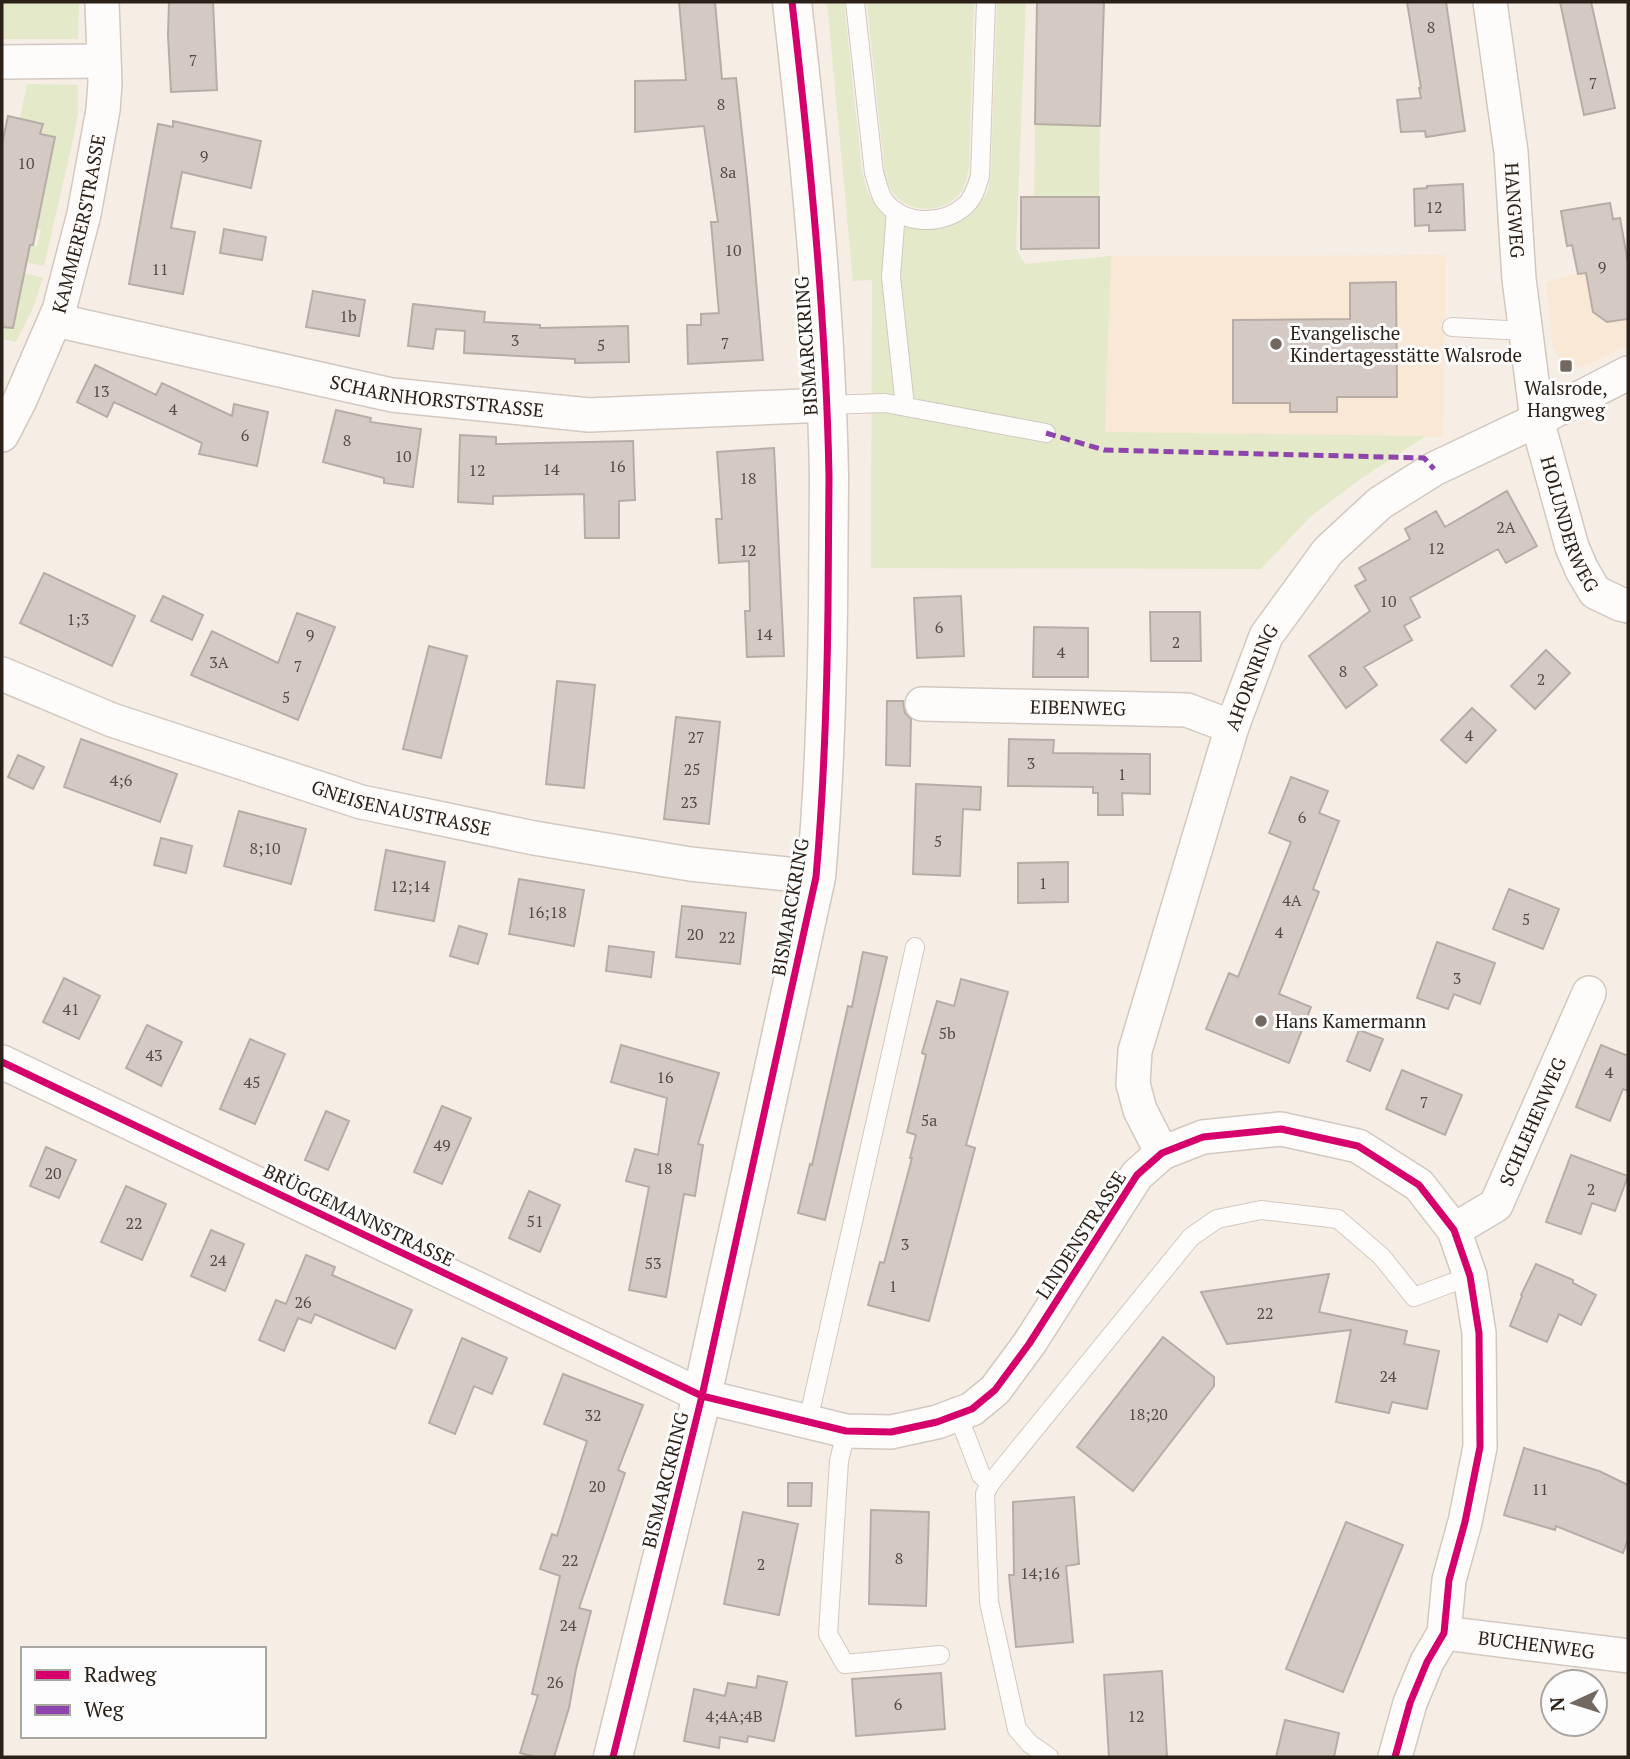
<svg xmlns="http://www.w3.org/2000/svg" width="1630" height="1759" font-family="'PT Serif',serif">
  <rect width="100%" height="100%" fill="#f6ede5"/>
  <!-- built -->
  <path fill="#fae8d6" d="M1446,255L1443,437L1105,432L1111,256Z
    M1628,259V345L1590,364L1573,368L1560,361L1553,346L1546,282Z"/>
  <!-- green -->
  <path fill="#e4e9ca" d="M2,2H79L78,39H2Z
    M827,2H844L862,171C864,179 866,190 870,197C895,241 960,237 985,196C990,189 990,178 991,169L997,2H1026L1016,249L1025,264L1111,256L1105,432L1426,436L1359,480L1310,517L1261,569L871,568L872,280L853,281Z
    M867,2H974L969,167C967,175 966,182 963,189C948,214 908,216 892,191C889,187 887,180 885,176Z
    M27,84L78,85V113L74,135L44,266L26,262L30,245L37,246L41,230L33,228L37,211L2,204V183L44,191L55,137L40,134L42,124L20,118Z
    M1035,124L1100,126L1099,197H1034Z
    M2,267L43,278L32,310L16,342L2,339V335L18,295L2,288Z"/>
  <!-- building -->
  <path fill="#d5cac3" stroke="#b7ada6" stroke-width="2" d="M169,2H213L217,90L171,92L168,35Z
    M679,2H715L722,79L736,78L748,188L763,360L688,364L687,325H701V314L719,313L711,222H718L704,126L635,132V81L686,80Z
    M1037,2H1104L1100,126L1035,124Z
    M1407,2H1446L1465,131L1426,137L1425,131L1401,132L1397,100L1421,98L1419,88H1421Z
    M1560,2H1591L1615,108L1584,115Z
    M8,116L43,124L40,134L55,137L33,245H30L13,328L2,327V144Z
    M173,121L261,141L251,188L182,172L171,228L195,232L183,294L129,284L158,124L173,127Z
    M1463,184L1465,230L1429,231V225L1415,226L1414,189L1427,188V186Z
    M1021,197H1099V248L1021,249Z
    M1610,203L1613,219L1620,218L1628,263V319L1607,322L1593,312L1586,273L1578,274L1572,245L1567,246L1561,211Z
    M224,229L266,237L262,260L220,253Z
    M1396,282L1397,397H1337V412H1290V403H1233V320L1350,319V283Z
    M313,291L365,300L359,336L306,327Z
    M413,304L485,312L484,322L540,325V328L628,326L629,362L575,363V359L464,353L465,331L436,329L433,349L408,346Z
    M95,365L156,395L162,383L232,416L234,404L268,412L257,466L199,454L202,443L114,402L107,417L77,402Z
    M336,410L371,418L370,422L421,429L413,487L384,483V478L323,462Z
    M460,435L496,437V444L633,441L635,500L619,501V538H585L584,494L493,496V504L458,502Z
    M774,448L784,656L747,657L745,611H750L749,561L719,563L716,519H722L717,452Z
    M1507,491L1537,546L1506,563L1498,549L1410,598L1420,617L1404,626L1412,640L1364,667L1377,685L1346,708L1309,656L1370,611L1355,586L1366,580L1359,568L1410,539L1405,529L1436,511L1445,527Z
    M44,573L135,616L112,666L20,623Z
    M163,596L203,615L192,640L151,621Z
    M961,596L964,656L917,658L914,598Z
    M1150,612H1200L1201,661H1151Z
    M297,613L335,627L298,720L191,675L212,631L278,663Z
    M1034,627L1088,628V677H1033Z
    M429,646L467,656L441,758L403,749Z
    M1546,650L1570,673L1535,709L1511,686Z
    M557,681L595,685L584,788L546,784Z
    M887,701H903L905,713L911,719L910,766L886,765Z
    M1472,708L1496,730L1466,763L1441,740Z
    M676,717L720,722L709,824L664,819Z
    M81,739L177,774L160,822L64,787Z
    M1009,739L1054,740L1053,753L1150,754V794L1122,793L1123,815H1098V793H1093V787L1008,786Z
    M18,755L44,767L33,789L8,777Z
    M1291,777L1328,791L1319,813L1339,821L1313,889L1319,892L1279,994L1311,1007L1289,1063L1206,1029L1229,973L1238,977L1291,842L1269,833Z
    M916,784L981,787L980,810L963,809L960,876L913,874Z
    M239,811L306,829L291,884L224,866Z
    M161,838L192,846L186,873L154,865Z
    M386,850L445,862L434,921L375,910Z
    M1068,862V902L1018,903V863Z
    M519,879L584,890L574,946L509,934Z
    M1509,889L1559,909L1543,949L1493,929Z
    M682,906L746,913L740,964L676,957Z
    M459,926L487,934L478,964L450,956Z
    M1437,942L1495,963L1480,1004L1454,994L1448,1009L1417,998Z
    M609,946L654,952L651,977L606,971Z
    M863,952L887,957L825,1220L798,1213L810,1164L812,1165L848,1006L852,1007Z
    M64,978L100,996L79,1039L43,1022Z
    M961,979L1008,992L966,1145L975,1148L929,1321L868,1305L880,1262L884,1263L912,1158H910L916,1135L907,1132L926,1055L922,1053L937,1001L954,1006Z
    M147,1025L182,1042L161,1086L126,1068Z
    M1359,1030L1383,1039L1370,1071L1347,1061Z
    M250,1039L285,1054L255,1124L220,1109Z
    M621,1045L719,1073L698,1144L703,1145L695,1196L684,1194L666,1297L629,1290L649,1187L626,1181L635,1149L658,1155L667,1098L611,1082Z
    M1601,1045L1628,1056V1091L1623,1089L1610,1121L1576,1107Z
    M1402,1070L1462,1095L1445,1135L1386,1109Z
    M442,1106L471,1118L442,1184L414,1172Z
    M326,1111L349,1121L328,1170L305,1160Z
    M46,1147L76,1160L59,1198L30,1186Z
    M1571,1155L1628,1176L1615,1211L1592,1203L1581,1234L1546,1222Z
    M126,1186L166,1204L142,1260L101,1242Z
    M529,1191L560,1205L540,1252L509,1238Z
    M211,1230L244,1244L225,1291L191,1276Z
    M306,1255L335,1267L332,1275L412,1310L395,1349L315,1314L311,1323L298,1318L284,1351L259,1340L276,1300L286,1304Z
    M1536,1264L1573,1280V1283L1596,1295L1581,1325L1559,1314L1547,1342L1510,1326L1522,1296L1521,1295Z
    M1329,1274L1319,1312L1407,1331L1404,1344L1439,1351L1427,1409L1392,1402L1389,1413L1336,1402L1351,1330L1227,1344L1201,1292Z
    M1163,1337L1214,1377V1386L1133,1491L1077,1447Z
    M462,1338L507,1358L492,1394L474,1386L455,1434L429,1423Z
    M563,1374L643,1405L618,1470L625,1473L579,1608L591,1611L576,1669L569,1708L554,1757H536L520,1753L538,1695L532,1694L560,1576L540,1569L552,1534L557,1536L587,1441L544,1424Z
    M1524,1448L1599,1471L1628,1485V1539L1623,1553L1556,1526L1555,1530L1504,1515Z
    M788,1483H812L811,1506H788Z
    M1074,1497L1079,1564L1066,1566L1073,1642L1016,1647L1009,1575H1014L1013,1502Z
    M871,1510L929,1512L926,1606L869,1604Z
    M743,1512L798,1524L779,1615L724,1604Z
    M1346,1522L1403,1545L1343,1692L1286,1669Z
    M1162,1671L1167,1757H1109L1104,1675Z
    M941,1673L945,1729L856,1736L852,1679Z
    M758,1676L787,1682L774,1741L748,1736L747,1742L720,1737L719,1748L684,1741L694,1689L725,1696L728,1683L756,1688Z
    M1285,1720L1339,1733L1334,1757H1276Z"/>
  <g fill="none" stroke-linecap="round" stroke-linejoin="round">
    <defs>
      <path id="lane" d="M855,2L874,173C877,181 879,192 883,199C902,226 943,226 966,205C974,197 977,186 980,176L986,2
        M896,211L891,277L905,406
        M1452,327L1524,331
        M826,405L885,403L1046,433
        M958,1415L981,1475L990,1484
        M808,1421L915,947
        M846,1431L839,1461L828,1634L845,1664L940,1655
        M1049,1757L1030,1744L1017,1729L989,1602L985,1494L990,1484L1191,1237L1217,1219L1261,1210L1338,1219L1381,1256L1414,1297L1470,1276"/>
      <g id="street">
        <path id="s1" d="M1490,2L1511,152L1519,279L1537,420L1572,547L1582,570L1595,592L1620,604L1628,606"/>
        <path d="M2,62L103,61"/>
        <path id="s2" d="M55,320L392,395L589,415L826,405"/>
        <path id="s3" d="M2,435L20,400L59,310L84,214L103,110L105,83L102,2"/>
        <path id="s4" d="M2,674L112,720L361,802L534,838L690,864L816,877"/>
        <path id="s5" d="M922,704L1187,710L1232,727"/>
        <path d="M2,1062L702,1396L846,1431L891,1432L937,1422L972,1409L995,1390L1029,1344L1137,1175L1162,1153L1203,1137L1281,1129L1358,1146L1419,1185L1454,1230L1470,1276L1479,1333L1480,1447L1465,1522L1449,1580L1444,1633L1427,1662L1410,1703L1395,1757"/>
        <path id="s6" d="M1162,1153L1140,1110L1133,1084L1135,1051L1232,727L1266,636L1328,551L1380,503L1434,469L1537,420L1628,373"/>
        <path id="s7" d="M1454,1230L1496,1205L1589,993"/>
        <path id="s8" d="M1444,1633L1628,1656"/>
      </g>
      <path id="secondary" d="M613,1757L702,1396L816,877C824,787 827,698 828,608C828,564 829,520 829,476C826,319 810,158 792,2"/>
    </defs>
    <!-- lane casing -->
    <use href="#lane" stroke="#d2c8c0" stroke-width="20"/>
    <!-- street casing -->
    <use href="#street" stroke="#d2c8c0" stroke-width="36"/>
    <!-- secondary casing -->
    <use href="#secondary" stroke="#d2c8c0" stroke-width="41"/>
    <!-- lane -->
    <use href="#lane" stroke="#fefcfb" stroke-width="18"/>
    <!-- street -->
    <use href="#street" stroke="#fefcfb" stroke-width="33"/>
    <!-- secondary -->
    <use href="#secondary" stroke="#fefcfb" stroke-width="38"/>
    <!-- quiet -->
    <path stroke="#8e44ad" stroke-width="5" stroke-dasharray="10 5" stroke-linecap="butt" d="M1046,433L1104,450L1424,458L1434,469"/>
    <defs>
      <path id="cycleway" d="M2,1062L702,1396L846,1431L891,1432L937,1422L972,1409L995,1390L1029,1344L1137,1175L1162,1153L1203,1137L1281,1129L1358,1146L1419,1185L1454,1230L1470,1276L1479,1333L1480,1447L1465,1522L1449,1580L1444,1633L1427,1662L1410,1703L1395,1757
        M613,1757L702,1396L816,877C824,787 827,698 828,608C828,564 829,520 829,476C826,319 810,158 792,2"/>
    </defs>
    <!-- cycleway casing -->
    <use href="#cycleway" stroke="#fdfdfd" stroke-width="11"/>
    <!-- cycleway -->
    <use href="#cycleway" stroke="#d6006c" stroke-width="7"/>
  </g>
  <!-- markers -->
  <g fill="#736860" stroke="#fdfdfd" stroke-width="2.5">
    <circle cx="1276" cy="344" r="7"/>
    <rect x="1559" y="359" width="14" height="14" rx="3.5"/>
    <circle cx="1261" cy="1021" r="7"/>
  </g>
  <g text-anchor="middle" stroke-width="6" stroke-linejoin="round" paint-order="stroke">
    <!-- number labels -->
    <g font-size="16" fill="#564b43">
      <text x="1431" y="33">8</text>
      <text x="193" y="66">7</text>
      <text x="1593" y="89">7</text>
      <text x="721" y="110">8</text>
      <text x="204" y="162">9</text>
      <text x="26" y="169">10</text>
      <text x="728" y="178">8a</text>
      <text x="1434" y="213">12</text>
      <text x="733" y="256">10</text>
      <text x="1602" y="273">9</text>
      <text x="160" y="275">11</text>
      <text x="348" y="322">1b</text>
      <text x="515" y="346">3</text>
      <text x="725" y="349">7</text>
      <text x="601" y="351">5</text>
      <text x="101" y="397">13</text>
      <text x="173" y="415">4</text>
      <text x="245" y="441">6</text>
      <text x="347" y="446">8</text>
      <text x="403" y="462">10</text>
      <text x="617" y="472">16</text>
      <text x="551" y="475">14</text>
      <text x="477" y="476">12</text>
      <text x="748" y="484">18</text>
      <text x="1506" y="533">2A</text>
      <text x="1436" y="554">12</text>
      <text x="748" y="556">12</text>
      <text x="1388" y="607">10</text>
      <text x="78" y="625">1;3</text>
      <text x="939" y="633">6</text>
      <text x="764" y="640">14</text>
      <text x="310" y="641">9</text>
      <text x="1176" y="648">2</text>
      <text x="1061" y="658">4</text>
      <text x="219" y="668">3A</text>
      <text x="298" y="672">7</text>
      <text x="1343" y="677">8</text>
      <text x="1541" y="685">2</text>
      <text x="286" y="703">5</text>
      <text x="1469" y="741">4</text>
      <text x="696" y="743">27</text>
      <text x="1031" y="769">3</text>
      <text x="692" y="775">25</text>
      <text x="1122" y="780">1</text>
      <text x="121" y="786">4;6</text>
      <text x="689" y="808">23</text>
      <text x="1302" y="823">6</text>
      <text x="938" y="847">5</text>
      <text x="265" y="854">8;10</text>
      <text x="1043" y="889">1</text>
      <text x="410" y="892">12;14</text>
      <text x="1292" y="906">4A</text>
      <text x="547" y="918">16;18</text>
      <text x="1526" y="925">5</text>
      <text x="1279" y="938">4</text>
      <text x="695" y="940">20</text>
      <text x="727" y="943">22</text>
      <text x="1457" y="984">3</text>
      <text x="71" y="1015">41</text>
      <text x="947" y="1039">5b</text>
      <text x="154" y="1061">43</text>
      <text x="1609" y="1078">4</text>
      <text x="665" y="1083">16</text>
      <text x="252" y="1088">45</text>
      <text x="1424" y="1108">7</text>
      <text x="929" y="1126">5a</text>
      <text x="442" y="1151">49</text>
      <text x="664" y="1174">18</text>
      <text x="53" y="1179">20</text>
      <text x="1591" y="1195">2</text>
      <text x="535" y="1227">51</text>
      <text x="134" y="1229">22</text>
      <text x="905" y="1250">3</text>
      <text x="218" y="1266">24</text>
      <text x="653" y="1269">53</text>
      <text x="893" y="1292">1</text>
      <text x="303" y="1308">26</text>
      <text x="1265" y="1319">22</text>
      <text x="1388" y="1382">24</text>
      <text x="1148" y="1420">18;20</text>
      <text x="593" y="1421">32</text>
      <text x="597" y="1492">20</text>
      <text x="1540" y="1495">11</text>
      <text x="899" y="1564">8</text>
      <text x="570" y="1566">22</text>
      <text x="761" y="1570">2</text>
      <text x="1040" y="1579">14;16</text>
      <text x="568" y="1631">24</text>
      <text x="555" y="1688">26</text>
      <text x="898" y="1710">6</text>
      <text x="734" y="1722">4;4A;4B</text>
      <text x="1136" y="1722">12</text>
    </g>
    <!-- street labels -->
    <g font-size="19" fill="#2c2118" stroke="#fdfdfd">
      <text dy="7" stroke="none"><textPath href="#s1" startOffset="210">HANGWEG</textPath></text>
      <text dy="7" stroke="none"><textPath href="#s3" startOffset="226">KAMMERERSTRASSE</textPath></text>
      <text transform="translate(806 346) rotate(-94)" y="7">BISMARCKRING</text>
      <text dy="7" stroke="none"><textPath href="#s2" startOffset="390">SCHARNHORSTSTRASSE</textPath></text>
      <text dy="7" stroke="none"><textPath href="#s1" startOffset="530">HOLUNDERWEG</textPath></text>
      <text dy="7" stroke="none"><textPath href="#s6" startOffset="500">AHORNRING</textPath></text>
      <text dy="7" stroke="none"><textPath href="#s5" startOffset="156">EIBENWEG</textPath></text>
      <text dy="7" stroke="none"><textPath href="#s4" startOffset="422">GNEISENAUSTRASSE</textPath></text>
      <text transform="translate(790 907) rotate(-80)" y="7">BISMARCKRING</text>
      <text dy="7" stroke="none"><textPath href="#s7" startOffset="140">SCHLEHENWEG</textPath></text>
      <text transform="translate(359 1215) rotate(26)" y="7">BRÜGGEMANNSTRASSE</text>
      <text transform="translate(1081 1235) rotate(-57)" y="7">LINDENSTRASSE</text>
      <text transform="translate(665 1480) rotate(-76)" y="7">BISMARCKRING</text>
      <text dy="7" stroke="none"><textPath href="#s8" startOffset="93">BUCHENWEG</textPath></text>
    </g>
    <!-- poi labels -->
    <g font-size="19" fill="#2c2118" stroke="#fdfdfd" text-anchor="start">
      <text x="1290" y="340">Evangelische<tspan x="1290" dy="22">Kindertagesstätte Walsrode</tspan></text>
      <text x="1566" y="395" text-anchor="middle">Walsrode,<tspan x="1566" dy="22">Hangweg</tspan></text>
      <text x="1275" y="1028">Hans Kamermann</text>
    </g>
  </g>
  <!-- border -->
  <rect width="1630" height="1759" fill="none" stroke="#2c2118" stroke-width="7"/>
  <!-- legend -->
  <rect x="21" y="1647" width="245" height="91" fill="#fdfdfd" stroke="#a9a5a1" stroke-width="2"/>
  <rect x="35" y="1670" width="35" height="10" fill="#d6006c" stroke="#a9a5a1" stroke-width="2"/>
  <text x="84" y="1682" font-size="21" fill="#2c2118">Radweg</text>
  <rect x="35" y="1705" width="35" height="10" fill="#8e44ad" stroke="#a9a5a1" stroke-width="2"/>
  <text x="84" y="1717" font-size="21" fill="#2c2118">Weg</text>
  <!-- north arrow -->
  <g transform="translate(1574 1703) rotate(266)"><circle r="33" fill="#fdfdfd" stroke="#a9a5a1" stroke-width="2"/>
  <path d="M0-5L12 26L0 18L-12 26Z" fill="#736860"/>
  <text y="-10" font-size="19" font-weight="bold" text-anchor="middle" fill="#2c2118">N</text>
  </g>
</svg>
